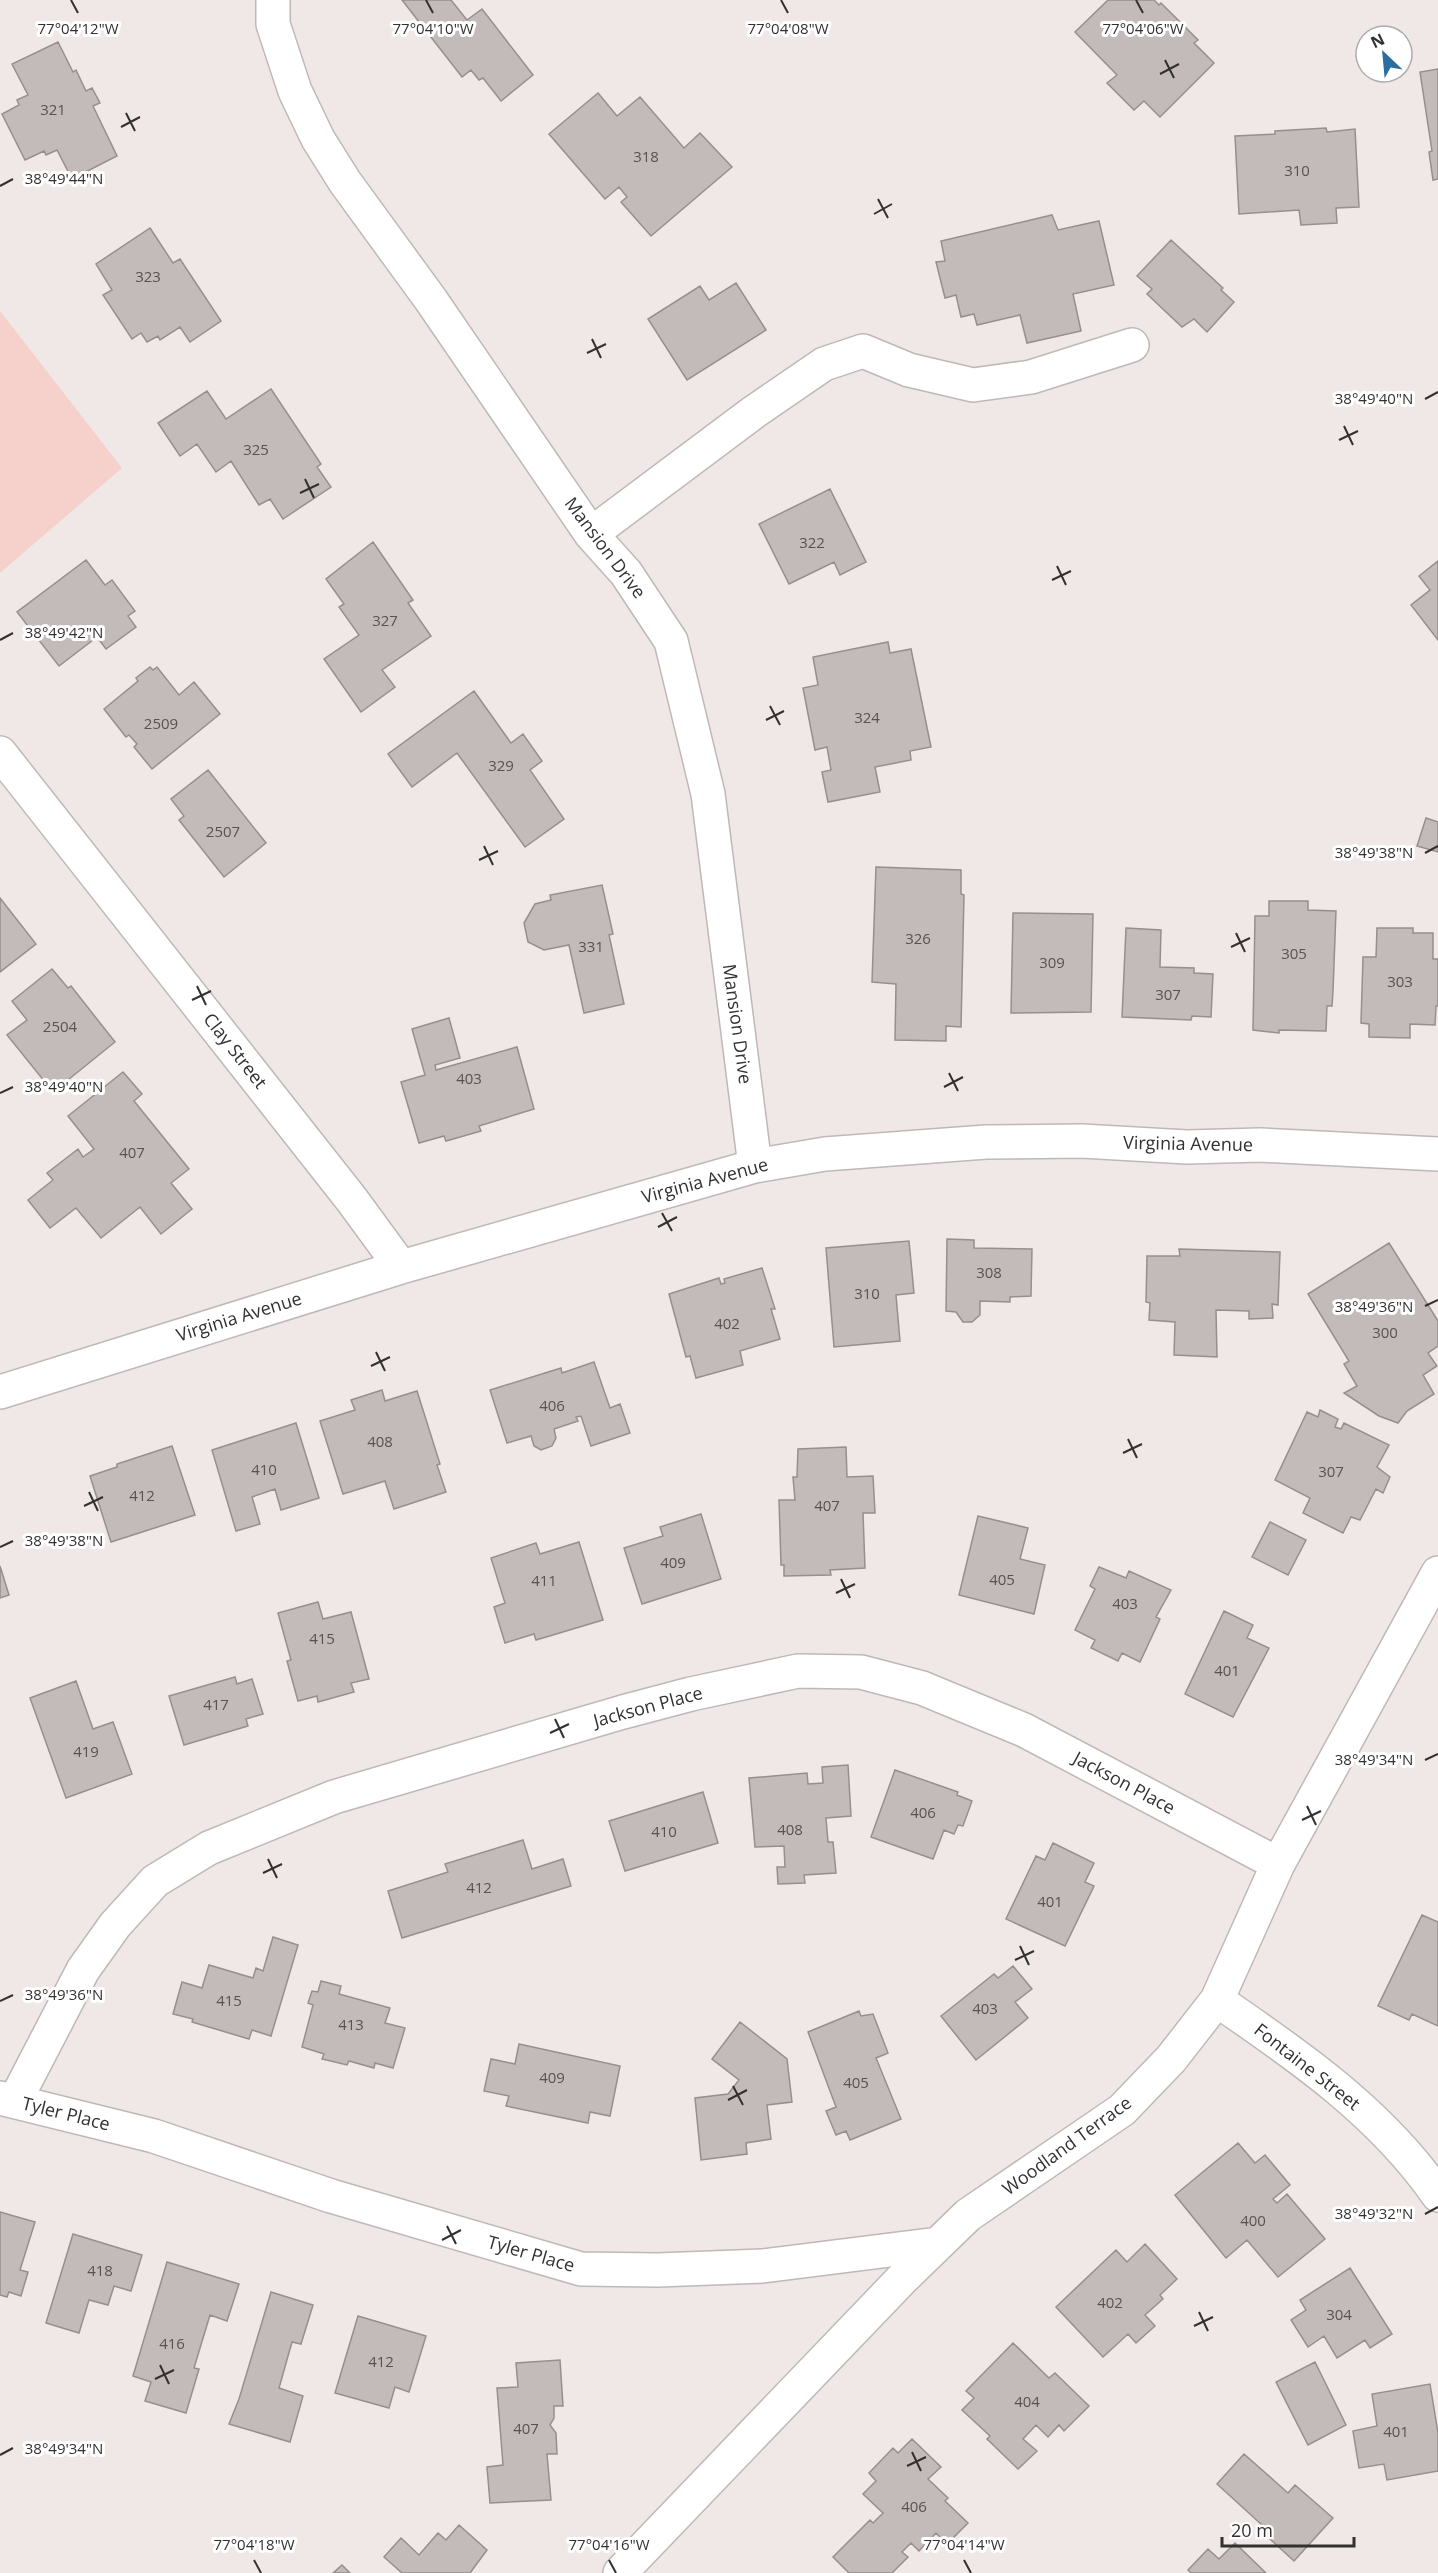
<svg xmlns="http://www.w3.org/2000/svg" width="1438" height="2573" font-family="'Open Sans',sans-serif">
  <rect width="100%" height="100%" fill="#f0e8e7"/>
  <!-- green -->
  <path fill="#f6d1cc" d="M0,311L122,468L0,573Z"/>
  <!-- building -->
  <path fill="#c3bbba" stroke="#968f8e" stroke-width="1.5" d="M402,0H451L467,20L482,9L533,75L501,101L483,78L479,80L471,70L462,77Z
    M1108,0H1154L1159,5L1161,3L1198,40L1194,43L1214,63L1160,117L1144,101L1134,110L1107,83L1117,75L1075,32Z
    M58,42L73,72L76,70L86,91L92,88L100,103L93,106L117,156L72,179L57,150L46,155L44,151L25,160L2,114L19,105L17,100L28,95L12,64Z
    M1438,69V179L1433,180L1429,152L1432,151L1420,72Z
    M598,93L617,116L640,97L684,148L700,133L732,167L651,236L621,202L627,197L619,187L605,199L549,134Z
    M1326,128L1327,132L1355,129L1359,207L1336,208L1337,223L1301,225L1299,210L1239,214L1235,136L1275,134V131Z
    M1052,215L1058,230L1099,221L1114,285L1073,294L1081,331L1027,343L1020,315L977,325L974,314L961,317L956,295L945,298L936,262L945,261L941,241Z
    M150,228L173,263L180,259L221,321L190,342L180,327L160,340L158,336L147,342L141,333L132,339L103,295L112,290L96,264Z
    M1171,240L1223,288L1221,290L1234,302L1207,332L1194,319L1182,327L1147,294L1152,289L1137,276Z
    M736,283L766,330L687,380L648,319L700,286L709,300Z
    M271,389L321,464L317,467L331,487L283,519L270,499L259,505L231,461L216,472L197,444L180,456L158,423L207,391L226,419Z
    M830,489L866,562L840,575L834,562L789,584L759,524Z
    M373,542L413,600L408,603L431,636L382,670L395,687L361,712L324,659L359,635L339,607L344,604L326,579Z
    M86,560L105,585L112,580L135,611L128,616L136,627L106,649L97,637L59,666L17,612Z
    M1438,561V640L1411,605L1430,590L1419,576Z
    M888,642L890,653L911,649L931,747L910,751L911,760L875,767L880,792L828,802L822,772L831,770L827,747L815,750L803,688L818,685L813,657Z
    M150,667L153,670L157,667L179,695L194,682L220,714L152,769L134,747L137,744L129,735L126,737L104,709L138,681L136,678Z
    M474,691L511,743L523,734L542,761L530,770L564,819L525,847L457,753L412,787L388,754Z
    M208,770L266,843L224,877L179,820L184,816L171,799Z
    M1426,818L1438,822V852L1417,846Z
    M876,867L961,870V894L964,895L961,1027L946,1026V1041L895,1040L896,984L872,982Z
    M602,885L613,934L609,935L624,1004L584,1013L569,945L544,950L528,942L524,923L535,904L551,900L550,895Z
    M0,898L36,944L0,972Z
    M1269,901H1308V910L1336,911L1333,991L1332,1006H1327L1326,1031L1279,1030V1033L1253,1030L1255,916H1269Z
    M1013,913L1093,914L1091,1012L1011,1013Z
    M1126,928L1161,930L1160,967L1194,968V973L1213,974L1211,1017L1192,1016L1191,1020L1122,1017Z
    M1377,928H1413V933H1433V959H1438V1006H1436L1435,1025L1410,1024V1038L1369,1037V1024L1361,1023L1363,957H1376Z
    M52,969L68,988L71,986L115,1042L53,1092L7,1035L27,1020L12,1001Z
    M449,1018L460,1058L435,1065L436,1070L517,1047L534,1109L479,1126L481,1131L446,1141L444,1136L419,1143L401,1082L425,1075L412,1029Z
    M123,1072L142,1094L134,1101L189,1169L171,1183L192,1209L161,1234L140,1207L101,1238L76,1208L50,1228L28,1200L53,1180L47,1173L78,1149L83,1157L94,1149L68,1116Z
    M947,1239L974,1240V1248L1032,1249L1031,1296L1010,1297V1302L980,1301V1315L972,1322H963L956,1312L946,1311Z
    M909,1241L914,1293L896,1295L900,1341L834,1347L826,1248Z
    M1389,1243L1438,1321V1346L1428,1353L1437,1366L1423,1375L1434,1394L1407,1411L1398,1423L1379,1416L1344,1393L1357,1386L1344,1364L1349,1361L1308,1294Z
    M1179,1249L1280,1252L1278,1305L1272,1304L1273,1318L1249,1319V1311L1216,1310L1217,1357L1174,1355L1175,1322L1149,1320L1150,1303L1146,1302L1147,1256H1180Z
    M762,1268L775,1309H771L780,1339L740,1351L743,1365L696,1378L690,1356L686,1357L669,1294L719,1278L721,1284L725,1283L724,1279Z
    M594,1362L610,1408L620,1404L630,1433L591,1446L581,1416L576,1417L578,1421L554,1429L556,1438L552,1446L541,1450L534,1446L531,1436L507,1443L490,1390L561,1368L562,1373Z
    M382,1390L385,1401L417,1391L440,1464L437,1465L446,1492L394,1509L385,1481L343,1494L320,1421L355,1410L351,1400Z
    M1320,1410L1338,1419L1335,1427L1341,1429L1344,1423L1389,1445L1377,1467L1390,1477L1383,1493L1376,1489L1360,1520L1351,1517L1343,1533L1303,1513L1310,1498L1275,1480L1307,1412L1318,1417Z
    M296,1423L319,1498L281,1510L275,1489L252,1497L260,1524L236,1531L212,1450Z
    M172,1446L195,1515L111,1542L90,1476L117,1467V1464Z
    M846,1447L847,1477L873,1476L875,1513H863L865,1568L830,1570L831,1575L784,1576V1565H781L779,1500H795L793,1477H797L798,1449Z
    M701,1514L721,1579L642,1604L624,1548L663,1536L660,1527Z
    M978,1516L1028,1528L1020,1559L1045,1565L1034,1614L959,1595Z
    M1270,1522L1306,1540L1288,1575L1252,1557Z
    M579,1542L603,1620L536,1640L534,1634L505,1643L494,1607L505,1603L491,1558L536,1543L540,1554Z
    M0,1566L9,1595L0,1598Z
    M1099,1567L1126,1578L1129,1571L1171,1590L1156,1617L1160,1619L1140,1662L1122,1653L1118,1661L1091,1648L1095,1640L1075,1630L1095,1589L1090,1586Z
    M318,1602L323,1619L351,1612L369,1679L351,1683L354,1692L318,1702L317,1696L298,1701L287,1661L291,1660L278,1613Z
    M1224,1611L1253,1625L1247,1638L1269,1648L1233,1717L1185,1694Z
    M235,1677L237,1684L252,1679L263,1714L246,1719L248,1726L184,1745L169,1696Z
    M76,1681L93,1729L113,1722L132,1774L66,1798L30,1698Z
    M848,1765L851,1816L826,1818L828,1842H833L836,1873L804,1875L805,1883L778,1884L777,1867H785L784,1846L755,1847L749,1778L807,1773L808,1784L823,1783L822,1767Z
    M895,1770L958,1792L957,1795L972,1801L963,1826L958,1825L954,1834L944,1830L933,1859L871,1837Z
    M703,1792L718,1843L625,1871L609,1821Z
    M523,1840L532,1869L563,1859L571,1886L402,1938L388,1891L448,1872L445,1864Z
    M1053,1843L1094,1863L1085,1882L1094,1886L1065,1946L1006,1919L1036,1856L1045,1860Z
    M1422,1915L1438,1922V2026L1412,2014L1409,2020L1378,2006Z
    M273,1937L298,1945L271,2036L252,2030L249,2039L192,2022L193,2019L173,2014L182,1982L202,1988L209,1965L253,1978L256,1968L263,1971Z
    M1013,1966L1032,1989L1015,2002L1028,2018L976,2060L941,2016L994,1974L998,1978Z
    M321,1981L341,1986L339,1994L390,2008L385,2023L405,2028L393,2068L375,2063L374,2068L349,2061L347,2065L322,2059L324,2054L302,2047L313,2005L308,2003L312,1991L318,1992Z
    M859,2011L861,2016L873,2014L888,2053L876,2058L901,2119L850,2140L846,2131L836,2135L826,2111L836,2107L808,2032Z
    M740,2022L787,2059L792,2102L767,2105L771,2139L746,2143L747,2154L701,2160L695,2098L728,2094L739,2080L712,2059Z
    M519,2044L620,2066L610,2116L590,2112L588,2123L506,2106L509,2096L484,2091L491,2059L515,2064Z
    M1238,2143L1255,2163L1265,2155L1290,2185L1273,2199L1277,2203L1287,2194L1325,2239L1278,2277L1247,2240L1226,2258L1175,2195Z
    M0,2212L35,2222L20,2270L28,2272L21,2296L9,2292L7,2297L0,2295Z
    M73,2234L142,2255L131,2291L114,2286L108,2305L89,2300L79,2333L46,2323Z
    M1145,2244L1177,2279L1160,2295L1163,2299L1145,2315L1155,2326L1136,2343L1128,2334L1103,2357L1056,2307L1116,2250L1127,2262Z
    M167,2262L239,2284L227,2321L210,2315L194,2368L199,2369L186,2413L145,2401L151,2382L133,2376Z
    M1350,2268L1392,2334L1370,2348L1365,2340L1337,2358L1324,2336L1308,2347L1291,2320L1306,2310L1300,2300Z
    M271,2292L313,2305L301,2344L292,2342L279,2388L303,2396L290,2442L229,2424L239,2399Z
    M358,2316L426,2336L409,2392L395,2387L389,2408L335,2393Z
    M1013,2343L1049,2378L1055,2373L1089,2406L1064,2431L1059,2425L1048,2437L1036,2425L1023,2439L1037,2451L1018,2469L987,2439L990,2436L962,2410L974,2398L966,2391Z
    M560,2360L563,2406H554V2418L550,2425L556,2433L557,2454H547L551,2500L490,2503L487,2467L503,2465L497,2388L518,2387L516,2363Z
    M1315,2362L1346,2425L1308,2445L1276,2382Z
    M1430,2384L1438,2433V2471L1387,2480L1384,2464L1359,2468L1353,2431L1377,2426L1372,2394Z
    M912,2439L941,2467L928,2479L948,2498L945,2501L968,2523L947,2544L936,2533L919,2551L911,2543L902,2552L908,2557L892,2573H849L833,2557L870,2520L873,2523L883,2513L863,2494L876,2481L869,2473L893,2448L898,2453Z
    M1244,2454L1288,2493L1295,2485L1333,2518L1294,2561L1259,2529L1262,2525L1217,2484Z
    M459,2525L487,2550L470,2573H402L384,2557L401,2538L419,2555L438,2533L446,2540Z
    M1235,2543L1266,2573H1191L1188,2570L1208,2549L1219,2559Z
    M342,2565L350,2573H333Z"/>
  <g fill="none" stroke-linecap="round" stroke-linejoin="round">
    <defs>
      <path id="minor" d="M273,0V24L295,91L318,139L345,182L431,300L591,534L626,573L671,641L708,794L755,1166
        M591,534L754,412L824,364L863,351L909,370L973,385L1031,377L1132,345
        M0,753L352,1200L401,1267
        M0,1392L401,1267L755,1166L825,1154L986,1142L1082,1141L1187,1147L1260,1145L1438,1154
        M1217,2000C1299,2056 1381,2113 1438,2195
        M0,2098L154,2136L331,2196L581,2269L658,2270L763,2266L938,2244
        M15,2101L83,1970L115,1925L155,1881L209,1848L334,1797L623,1712L691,1694L798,1671L861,1672L922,1688L1024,1730L1278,1864
        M620,2573L901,2280L968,2215L1122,2110L1171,2059L1217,2000L1278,1864L1438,1573"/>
    </defs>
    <!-- minor casing -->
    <use href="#minor" stroke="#bfb8b7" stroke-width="36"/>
    <!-- minor -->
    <use href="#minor" stroke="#fff" stroke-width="33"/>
  </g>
  <!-- ticks -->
  <path fill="none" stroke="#333030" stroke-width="2" d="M71,0L78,13M426,0L433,13M781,0L788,13M1136,0L1143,13M1165,60L1174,78M1160,74L1179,64M126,113L135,131M121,127L140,117M0,186L13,179M878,199L888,218M874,214L892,204M592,339L601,358M587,353L606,344M1425,399L1438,392M1344,426L1353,445M1339,440L1358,431M305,479L314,498M300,493L319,484M1057,566L1066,585M1052,580L1071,571M0,640L13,633M770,706L780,725M766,720L784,711M484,846L493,865M1425,853L1438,846M479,860L498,851M1236,933L1245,952M1231,947L1250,938M197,986L206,1005M192,1000L211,991M949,1073L958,1091M944,1087L963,1077M0,1093L13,1087M662,1213L672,1231M658,1227L677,1217M1425,1306L1438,1300M376,1352L385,1371M371,1366L390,1357M1128,1439L1137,1458M1123,1453L1142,1444M89,1492L98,1511M84,1506L103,1497M0,1547L13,1541M841,1579L850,1598M836,1593L855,1584M555,1719L564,1738M550,1733L569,1724M1425,1760L1438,1754M1307,1806L1316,1825M1302,1820L1321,1811M268,1859L277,1878M263,1873L282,1864M1020,1946L1029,1965M1015,1960L1034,1951M0,2001L13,1995M733,2086L743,2105M728,2100L747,2090M1425,2214L1438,2207M447,2226L456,2244M442,2240L461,2230M1199,2312L1208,2331M1194,2326L1213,2317M160,2365L169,2384M155,2379L174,2370M912,2452L921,2471M0,2455L13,2448M907,2466L926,2457M254,2560L261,2573M609,2560L616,2573M964,2560L971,2573"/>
  <g text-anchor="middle" stroke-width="6" stroke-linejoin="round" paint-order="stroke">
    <!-- number labels -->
    <g font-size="15" fill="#575352">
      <text x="53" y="115">321</text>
      <text x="646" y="162">318</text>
      <text x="1297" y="176">310</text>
      <text x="148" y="282">323</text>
      <text x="256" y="455">325</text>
      <text x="812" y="548">322</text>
      <text x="385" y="626">327</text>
      <text x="867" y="723">324</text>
      <text x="161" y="729">2509</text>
      <text x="501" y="771">329</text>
      <text x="223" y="837">2507</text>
      <text x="918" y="944">326</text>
      <text x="591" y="952">331</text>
      <text x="1294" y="959">305</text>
      <text x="1052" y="968">309</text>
      <text x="1400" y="987">303</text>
      <text x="1168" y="1000">307</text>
      <text x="60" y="1032">2504</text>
      <text x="469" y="1084">403</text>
      <text x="132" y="1158">407</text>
      <text x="989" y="1278">308</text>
      <text x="867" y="1299">310</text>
      <text x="727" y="1329">402</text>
      <text x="1385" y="1338">300</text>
      <text x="552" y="1411">406</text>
      <text x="380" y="1447">408</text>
      <text x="264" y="1475">410</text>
      <text x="1331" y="1477">307</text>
      <text x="142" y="1501">412</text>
      <text x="827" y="1511">407</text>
      <text x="673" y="1568">409</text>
      <text x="1002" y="1585">405</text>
      <text x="544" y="1586">411</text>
      <text x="1125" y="1609">403</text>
      <text x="322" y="1644">415</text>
      <text x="1227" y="1676">401</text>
      <text x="216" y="1710">417</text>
      <text x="86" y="1757">419</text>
      <text x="923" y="1818">406</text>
      <text x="790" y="1835">408</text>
      <text x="664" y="1837">410</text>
      <text x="479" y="1893">412</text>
      <text x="1050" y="1907">401</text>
      <text x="229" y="2006">415</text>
      <text x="985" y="2014">403</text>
      <text x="351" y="2030">413</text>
      <text x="552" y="2083">409</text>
      <text x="856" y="2088">405</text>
      <text x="1253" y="2226">400</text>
      <text x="100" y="2276">418</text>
      <text x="1110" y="2308">402</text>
      <text x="1339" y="2320">304</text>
      <text x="172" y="2349">416</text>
      <text x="381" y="2367">412</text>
      <text x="1027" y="2407">404</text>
      <text x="526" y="2434">407</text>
      <text x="1396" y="2437">401</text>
      <text x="914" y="2512">406</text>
    </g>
    <!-- street labels -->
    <g font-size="18" fill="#333030" stroke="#fff">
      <text transform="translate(605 548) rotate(53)" y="6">Mansion Drive</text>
      <text transform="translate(737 1024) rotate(82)" y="6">Mansion Drive</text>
      <text transform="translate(235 1051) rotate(52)" y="6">Clay Street</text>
      <text transform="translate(1188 1144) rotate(1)" y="6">Virginia Avenue</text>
      <text transform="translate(705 1181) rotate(-15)" y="6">Virginia Avenue</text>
      <text transform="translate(239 1317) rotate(-17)" y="6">Virginia Avenue</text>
      <text transform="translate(648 1707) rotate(-15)" y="6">Jackson Place</text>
      <text transform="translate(1124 1783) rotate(28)" y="6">Jackson Place</text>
      <text transform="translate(1307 2067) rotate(38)" y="6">Fontaine Street</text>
      <text transform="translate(66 2114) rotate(14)" y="6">Tyler Place</text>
      <text transform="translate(1067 2146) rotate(-36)" y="6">Woodland Terrace</text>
      <text transform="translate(531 2254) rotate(16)" y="6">Tyler Place</text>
    </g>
  </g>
  <g font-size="15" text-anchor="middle" fill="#333030" stroke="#fff" stroke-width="6" stroke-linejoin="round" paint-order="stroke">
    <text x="78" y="34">77°04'12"W</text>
    <text x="788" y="34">77°04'08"W</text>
    <text x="1143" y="34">77°04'06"W</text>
    <text x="433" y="34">77°04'10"W</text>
    <text x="64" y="184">38°49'44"N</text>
    <text x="1374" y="404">38°49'40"N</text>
    <text x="64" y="638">38°49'42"N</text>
    <text x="1374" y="858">38°49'38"N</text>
    <text x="64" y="1092">38°49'40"N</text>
    <text x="1374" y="1312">38°49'36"N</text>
    <text x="64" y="1546">38°49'38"N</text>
    <text x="1374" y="1765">38°49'34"N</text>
    <text x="64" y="2000">38°49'36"N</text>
    <text x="1374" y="2219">38°49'32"N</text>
    <text x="64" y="2454">38°49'34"N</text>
    <text x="254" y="2550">77°04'18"W</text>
    <text x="609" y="2550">77°04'16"W</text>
    <text x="964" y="2550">77°04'14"W</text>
  </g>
  <!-- north arrow -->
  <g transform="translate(1384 54) rotate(334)"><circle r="28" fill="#ffffff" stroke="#adacac" stroke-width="1.5"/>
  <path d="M0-4.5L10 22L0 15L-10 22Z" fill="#2a6da2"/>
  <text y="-9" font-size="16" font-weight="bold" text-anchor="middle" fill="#333030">N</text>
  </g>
  <!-- scale -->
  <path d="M1222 2537v9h132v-9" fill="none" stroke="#333030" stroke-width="3"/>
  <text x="1231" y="2537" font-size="18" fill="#333030" stroke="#ffffff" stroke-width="4.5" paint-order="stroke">20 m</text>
</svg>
